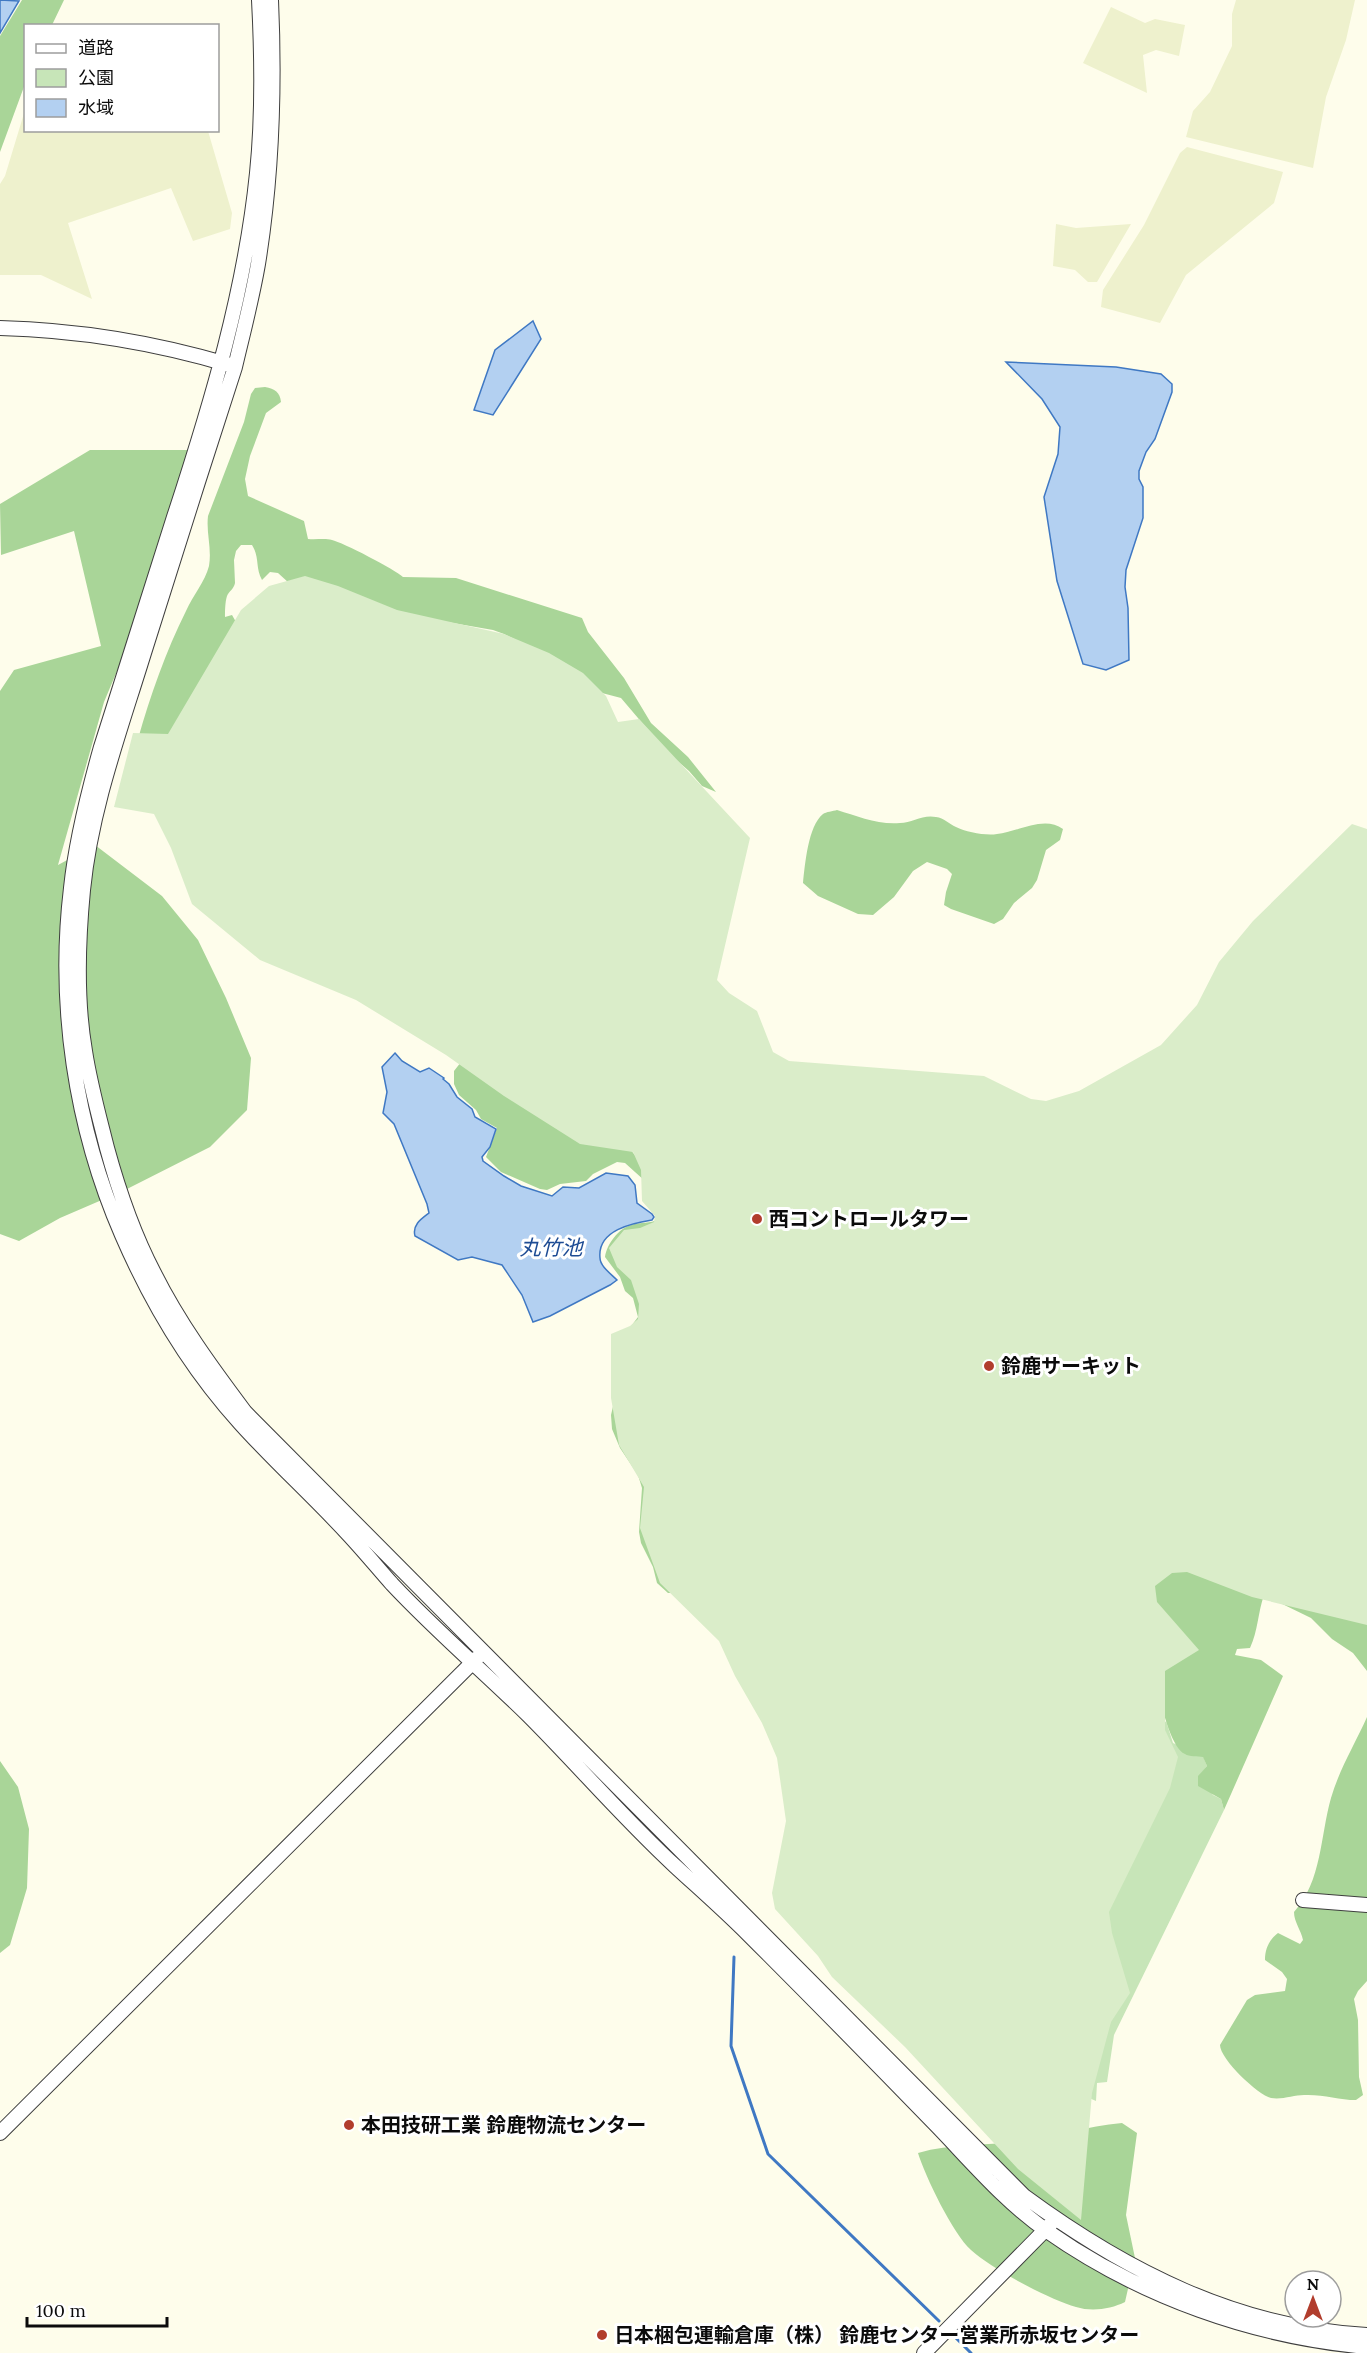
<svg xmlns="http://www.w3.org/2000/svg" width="1367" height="2353" font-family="Lora,'Noto Sans JP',serif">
  <rect width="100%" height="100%" fill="#fefdeb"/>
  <!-- farmland -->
  <path fill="#eef1cd" d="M1236,0H1355L1346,40L1326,97L1313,168L1186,137L1193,111L1210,92L1232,46V14Z
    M1111,7L1145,23L1155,19L1185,25L1179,56L1156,50L1143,55L1147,93L1083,63Z
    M25,110L26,130L208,131L232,213L230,229L193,241L171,188L68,223L92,299L41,275H0V184L5,176Z
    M1187,147L1283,172L1274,203L1186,275L1160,323L1101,307L1103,290L1144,225L1180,153Z
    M1056,224L1076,228L1131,224L1097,282H1088L1075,270L1053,266Z"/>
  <!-- green -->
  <path fill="#c7e5b8" d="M1166,1721L1173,1743L1203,1756L1207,1766L1199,1776L1213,1795L1221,1799L1224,1810L1114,2035L1107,2082L1097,2083L1096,2101L1071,2090L1135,1765Z"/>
  <!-- forest -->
  <path fill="#a9d598" d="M22,0H64L52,25L26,26L25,84L0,152V36Z
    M265,387C275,389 280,392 281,402L266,413L250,456L245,479L248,496L304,521L308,539C316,540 325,538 332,540C342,542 396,570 403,577L456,578L582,618L588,632L624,678L651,723L688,757L716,792L702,786L689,771L666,751L621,698L602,693L543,653L504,634L493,630L424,618L289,583L278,573L270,572L262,580C255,567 260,558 252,545H241L236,551L234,560L235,583C234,589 229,591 227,596C225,602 225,612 225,617L232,615L236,622L180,736L138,739C150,696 166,651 186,611C193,595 205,582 209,566C212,548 206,533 208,516L244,422L251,394L255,388Z
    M90,450H193L133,633L104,702L58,865L95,845L162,896L198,940L226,998L251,1058L247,1110L210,1147L125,1190L60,1218L19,1241L0,1234V691L14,670L101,646L74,531L1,555L0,504Z
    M837,810C857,816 878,825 900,823C912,823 923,814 936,817C944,818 949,824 956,827C966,832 986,836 997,834C1018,832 1044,815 1063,829L1060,840L1046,850L1037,880L1032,888L1014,903L1003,919L994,924L951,909L944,905L946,892L952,874L947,869L927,862L913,871L894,897L873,915L858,914L818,896L803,883C805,865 808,826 823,814C826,812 833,811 837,810Z
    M461,1062L630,1149L638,1159L667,1173L676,1593H668L657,1583L653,1567L641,1543L639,1532L642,1488L638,1475L620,1448L612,1429L611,1415L632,1325L638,1317L633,1298L625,1291L620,1277L605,1257C607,1244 618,1229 631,1225C641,1222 650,1224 659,1219L645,1201L643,1195L645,1181L625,1163L617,1162L593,1174L586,1181L560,1184L547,1190L540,1189L501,1172L486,1157L497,1128L481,1119L476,1110L459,1095L454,1084V1071Z
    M1162,1566L1367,1602V1671L1353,1653L1332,1639L1311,1618L1264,1595C1258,1612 1258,1631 1250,1648L1237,1649L1235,1655L1261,1660L1283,1676L1224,1810L1221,1799L1198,1786V1776L1207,1766L1203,1757C1198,1756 1189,1757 1185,1754C1161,1743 1146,1623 1141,1594Z
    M1367,1717V1981L1358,1991L1354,1999L1358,2020L1359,2077L1363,2095L1356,2100C1339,2100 1322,2094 1304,2095C1294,2095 1282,2100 1271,2098C1258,2095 1220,2059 1220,2045L1247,2000L1255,1995L1285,1991L1287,1979L1282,1972L1265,1960C1265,1949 1269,1940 1278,1933L1300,1944L1303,1940C1301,1930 1294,1922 1294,1912C1322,1881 1320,1837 1331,1798C1339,1770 1355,1744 1367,1717Z
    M0,1761L18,1787L29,1829L27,1888L10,1945L0,1953Z
    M1122,2123L1137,2133L1126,2215L1135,2258L1125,2302C1111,2309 1092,2312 1076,2307C1048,2299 992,2269 971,2250C953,2234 925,2176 918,2153C952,2143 986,2146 1020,2141C1055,2137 1087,2126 1122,2123Z"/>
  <!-- pitch -->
  <path fill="#daedc9" d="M305,576L338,586L397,610L504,634L549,653L583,673L606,696L618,722L639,719L750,838L717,980L729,993L757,1011L773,1052L789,1061L984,1076L1031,1099L1046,1101L1079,1091L1161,1045L1197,1005L1219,962L1253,921L1352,824L1367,829V1625L1252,1597L1187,1572L1172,1573L1155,1586L1157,1602L1199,1650L1165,1671V1730L1178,1757L1170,1788L1109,1912L1112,1933L1130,1993L1111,2022L1092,2093L1081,2220L1018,2169L905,2047L832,1977L818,1956L775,1909L772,1893L786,1821L777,1758L762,1723L735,1676L719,1641L660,1583L640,1528L644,1487L619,1445L611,1398V1334L630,1326L638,1319L639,1304L631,1280L617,1267L609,1248L624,1230L640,1228L654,1222L655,1216L642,1201L641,1170L633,1152L580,1144L504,1096L446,1055L356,1000L260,960L192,904L171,848L154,814L114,807L133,733L168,734L241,610L269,586Z"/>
  <!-- water -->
  <path fill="#b3d0f1" stroke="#3f78c3" stroke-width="1.5" d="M0,0L19,1L0,33Z
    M533,321L541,339L493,415L474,410L495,350Z
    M1006,362L1116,367L1161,374L1172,384V392L1155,439L1146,452L1139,471V479L1143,487V518L1126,570L1125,587L1128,608L1129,660L1106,670L1083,664L1057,581L1044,497L1058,454L1060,427L1042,399Z
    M395,1053L402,1061L420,1072L429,1068L444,1078L443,1079L449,1084L457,1097L472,1109L475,1117L496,1129L490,1147L482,1157L483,1161L504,1176L521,1186L552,1196L563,1187L579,1188L606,1173L628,1176L635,1185L637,1203L652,1214L654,1217L652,1220C633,1223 597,1230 600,1258C600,1266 611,1274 617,1280L610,1285L550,1316L533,1322L522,1295L502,1265L472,1257L458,1260L415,1236C412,1225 421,1219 429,1213L427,1204L394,1124L383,1113L387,1092L382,1067Z"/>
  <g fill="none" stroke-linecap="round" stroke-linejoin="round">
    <!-- stream -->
    <path stroke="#3f78c3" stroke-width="3" d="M734,1957L731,2046L768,2154L939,2321
      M954,2336L971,2353"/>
    <defs>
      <path id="minor" d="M259,0C262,57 263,115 257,173C245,291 211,404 174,517C150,594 125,670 101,747C88,793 76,840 71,888C57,1004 75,1127 122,1235C151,1302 191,1369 240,1423C274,1461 313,1496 348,1534C363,1550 377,1567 392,1584C435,1630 483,1671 528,1715C578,1765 623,1818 675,1866C700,1889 724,1910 748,1934C811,1997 873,2060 935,2124C971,2161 1004,2201 1047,2231C1141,2297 1253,2337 1367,2347
        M271,0C275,89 272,177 258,264C252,299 243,333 235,367C204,462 174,558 144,653C120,731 91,809 83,890C78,942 76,999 85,1051C90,1084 99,1116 107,1148C119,1192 133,1233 154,1273C179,1323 212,1368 245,1412L1024,2196C1126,2271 1238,2328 1367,2335
        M0,328C77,330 156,343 230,365
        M1303,1900L1367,1905
        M0,2133L477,1658
        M924,2353L1050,2225"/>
    </defs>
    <!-- minor casing -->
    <use href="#minor" stroke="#3e3e3e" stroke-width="16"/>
    <!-- minor -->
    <use href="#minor" stroke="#fff" stroke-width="14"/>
  </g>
  <!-- markers -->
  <g fill="#b13d2d" stroke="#fff" stroke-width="2">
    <circle cx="757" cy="1219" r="6"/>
    <circle cx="989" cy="1366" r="6"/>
    <circle cx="349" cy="2125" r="6"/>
    <circle cx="602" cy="2335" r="6"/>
  </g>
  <g text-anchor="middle" stroke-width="6" stroke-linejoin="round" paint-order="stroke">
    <!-- poi labels -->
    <g font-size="20" font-weight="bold" fill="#0b0b0b" stroke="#fff" text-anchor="start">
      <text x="769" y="1226">西コントロールタワー</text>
      <text x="1001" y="1373">鈴鹿サーキット</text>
      <text x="361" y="2132">本田技研工業 鈴鹿物流センター</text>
      <text x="614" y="2342">日本梱包運輸倉庫（株） 鈴鹿センター営業所赤坂センター</text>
    </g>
    <!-- water labels -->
    <g font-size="21" font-style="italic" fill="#1e4c94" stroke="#fff">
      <text x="551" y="1255">丸竹池</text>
    </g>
  </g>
  <!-- legend -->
  <rect x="24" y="24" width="195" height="108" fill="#ffffff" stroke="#9d9d9d" stroke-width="1.5"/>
  <rect x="36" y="44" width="30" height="9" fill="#ffffff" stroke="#9d9d9d" stroke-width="1.5"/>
  <text x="78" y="54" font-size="18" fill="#0b0b0b">道路</text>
  <rect x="36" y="69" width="30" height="18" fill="#c7e5b8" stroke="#9d9d9d" stroke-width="1.5"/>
  <text x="78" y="84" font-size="18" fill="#0b0b0b">公園</text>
  <rect x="36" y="99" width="30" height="18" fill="#b3d0f1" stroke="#9d9d9d" stroke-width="1.5"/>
  <text x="78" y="114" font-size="18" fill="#0b0b0b">水域</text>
  <!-- north arrow -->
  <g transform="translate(1313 2299)"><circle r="28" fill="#ffffff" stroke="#9d9d9d" stroke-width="1.5"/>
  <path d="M0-4.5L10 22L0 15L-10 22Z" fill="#b13d2d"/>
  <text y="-9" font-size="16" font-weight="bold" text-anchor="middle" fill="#0b0b0b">N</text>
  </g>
  <!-- scale -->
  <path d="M27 2317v9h140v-9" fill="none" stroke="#0b0b0b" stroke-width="3"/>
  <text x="36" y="2317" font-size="18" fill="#0b0b0b" stroke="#ffffff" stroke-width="4.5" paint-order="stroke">100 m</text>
</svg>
